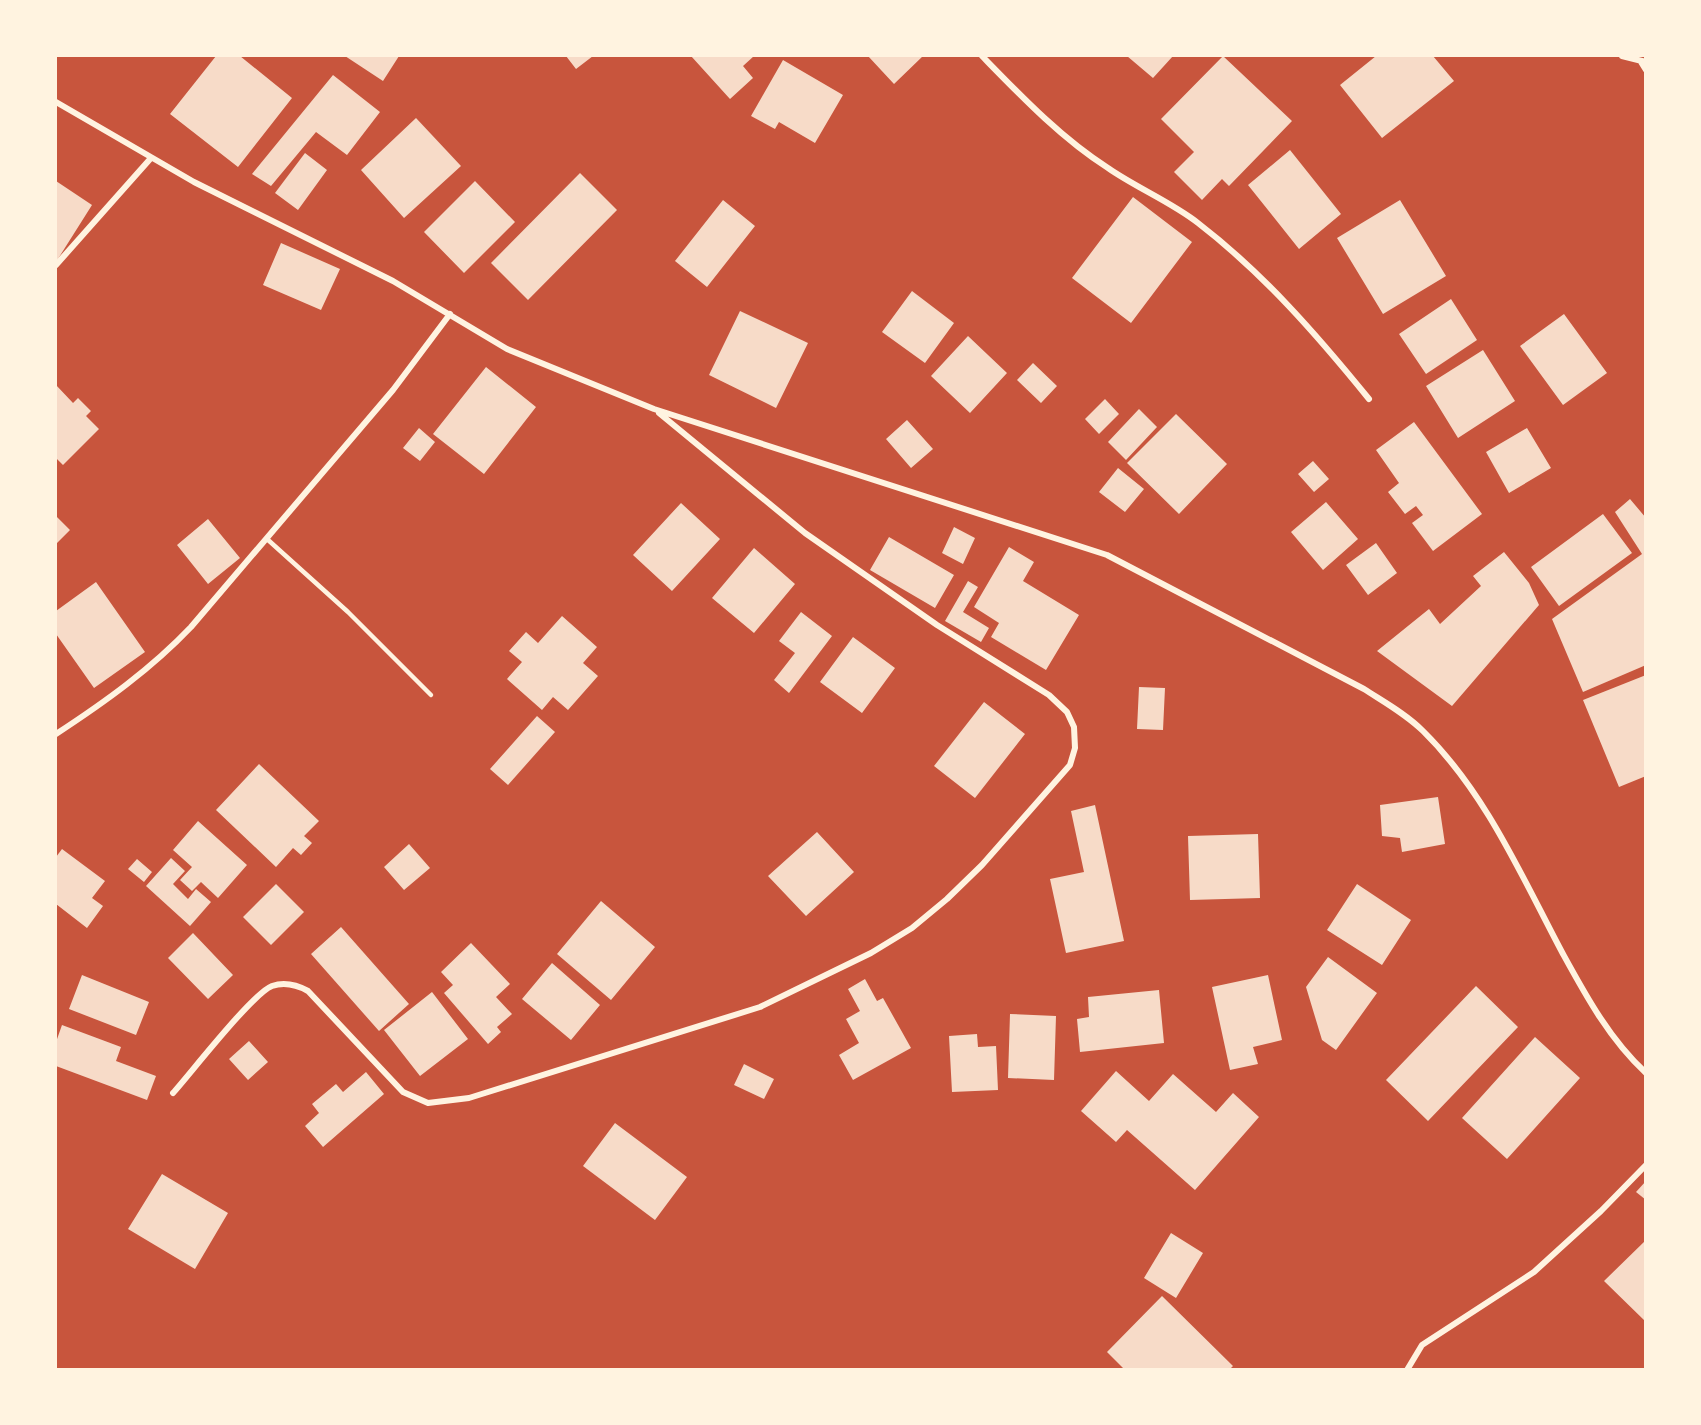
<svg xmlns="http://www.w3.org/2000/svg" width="1701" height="1425" font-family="Barlow,sans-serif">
  <rect width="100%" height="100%" fill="#c8553d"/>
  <!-- building -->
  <path fill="#f7dbc8" d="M216,56H240L292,98L238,167L170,114Z
    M345,56H399L383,81Z
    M566,56H593L576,69Z
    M691,56H754L743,66L753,78L730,99Z
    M868,56H923L894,84Z
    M1127,56H1173L1153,78Z
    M1223,56L1292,121L1229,186L1222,179L1202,200L1174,172L1194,152L1161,119Z
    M1376,56H1433L1454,81L1382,138L1340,85Z
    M783,60L843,95L815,143L779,122L775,129L751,116Z
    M333,75L380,112L347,155L316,132L271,186L252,174Z
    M416,118L461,166L404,218L361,170Z
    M1290,150L1341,214L1299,249L1248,185Z
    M305,153L327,170L298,210L275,193Z
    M580,173L617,210L528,300L491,263Z
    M56,181L92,205L56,262Z
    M475,181L515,222L464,273L424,232Z
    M1133,197L1192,242L1131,323L1072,278Z
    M723,200L755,226L707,287L675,261Z
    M1400,200L1446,276L1383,314L1337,238Z
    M281,243L340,269L321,310L263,285Z
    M912,291L954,323L925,363L882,332Z
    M1451,299L1477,340L1426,374L1399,334Z
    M740,311L808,343L776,408L709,375Z
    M1564,314L1607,373L1563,405L1520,346Z
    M968,336L1007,373L970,413L931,376Z
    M1483,350L1515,401L1458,438L1426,386Z
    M1033,363L1057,386L1041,403L1017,380Z
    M486,367L536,407L484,474L433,434Z
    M56,385L73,403L78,398L91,411L86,416L99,429L63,465L56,458Z
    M1105,399L1119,414L1099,434L1085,419Z
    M1139,409L1157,427L1126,460L1108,442Z
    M1176,414L1227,464L1179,514L1127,463Z
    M907,420L933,449L911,468L886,439Z
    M1414,422L1482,514L1433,551L1412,523L1423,515L1416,506L1405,514L1388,492L1399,483L1376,450Z
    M419,428L435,442L420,461L403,448Z
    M1527,428L1551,468L1509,493L1486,452Z
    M1313,461L1329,479L1314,492L1298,474Z
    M1118,468L1144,489L1125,512L1099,492Z
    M1630,499L1646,518V665L1583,692L1552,619L1642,554L1615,512Z
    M1326,502L1358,539L1323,570L1291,532Z
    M681,503L720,539L672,591L633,555Z
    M1603,514L1632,553L1559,606L1531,567Z
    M56,516L70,530L56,544Z
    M208,519L240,558L208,584L177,545Z
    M954,527L975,538L963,564L942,553Z
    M889,537L954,575L935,608L870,570Z
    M1376,543L1397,573L1368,595L1346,565Z
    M1009,547L1034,562L1023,581L1079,615L1046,670L991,637L999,623L974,607Z
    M754,548L795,584L754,633L712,598Z
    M1504,552L1529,583L1539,605L1452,706L1377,651L1429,609L1440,624L1481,586L1473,576Z
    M968,581L978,587L963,612L989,628L981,642L945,621Z
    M96,582L145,652L94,688L56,634V611Z
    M801,612L832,636L789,693L774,680L795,653L779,641Z
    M562,616L597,647L583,663L598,676L568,710L553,697L542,710L507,679L522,662L509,651L526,632L538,643Z
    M853,637L895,668L862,713L820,682Z
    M1646,675V776L1619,787L1583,700Z
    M1139,687L1165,688L1163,730L1137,729Z
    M984,702L1025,734L975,798L934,766Z
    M537,716L555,732L508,785L490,769Z
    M259,764L319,821L304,836L312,843L301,855L293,848L276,867L216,810Z
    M1438,797L1445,844L1402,852L1400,838L1382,836L1380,805Z
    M1095,805L1124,941L1066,953L1050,879L1084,872L1071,811Z
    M198,821L247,865L218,898L201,882L192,891L180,880L192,867L173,850Z
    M817,832L854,872L806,916L768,876Z
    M1258,834L1260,898L1190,900L1188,836Z
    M409,844L430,868L404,890L384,867Z
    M62,849L105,881L92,898L103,906L87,928L56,904V857Z
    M171,858L185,871L173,884L188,899L196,889L211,902L190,926L146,886Z
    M137,859L152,872L144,882L128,869Z
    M276,884L304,912L271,945L243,917Z
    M1357,884L1411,920L1382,965L1327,930Z
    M601,901L655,947L611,1000L557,954Z
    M341,927L409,1004L379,1031L311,954Z
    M193,933L233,975L208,999L168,958Z
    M471,943L510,984L496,997L512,1014L497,1027L501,1032L488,1044L444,993L453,985L441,972Z
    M1328,957L1377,993L1336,1050L1322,1040L1306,987Z
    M552,963L600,1005L571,1040L522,999Z
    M82,975L149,1002L136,1035L69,1009Z
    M1268,975L1282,1040L1253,1047L1258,1064L1230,1070L1212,987Z
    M865,979L877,1001L883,998L911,1048L853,1080L839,1055L859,1043L846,1019L860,1011L848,989Z
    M1476,986L1518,1027L1428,1121L1386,1080Z
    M1159,990L1164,1043L1080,1052L1077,1019L1089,1017L1088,997Z
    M432,992L468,1039L420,1076L384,1030Z
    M1010,1014L1056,1016L1054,1080L1008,1078Z
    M62,1025L121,1047L116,1061L156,1076L147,1100L56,1066V1042Z
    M977,1034L978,1047L996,1046L998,1090L952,1092L949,1036Z
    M1535,1037L1580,1078L1507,1159L1462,1118Z
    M249,1041L268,1062L248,1080L229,1059Z
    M744,1064L774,1079L764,1099L734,1085Z
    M1116,1071L1149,1101L1173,1074L1216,1112L1233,1093L1259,1117L1195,1190L1127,1130L1116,1142L1081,1111Z
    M366,1072L384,1094L323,1147L305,1126L319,1113L312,1104L336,1084L343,1092Z
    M615,1123L687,1177L655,1220L583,1166Z
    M162,1174L228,1213L195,1269L128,1229Z
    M1646,1181V1200L1636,1192Z
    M1171,1233L1203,1253L1176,1298L1144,1278Z
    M1646,1240V1322L1604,1281Z
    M1162,1296L1233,1366L1229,1370H1125L1107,1352Z"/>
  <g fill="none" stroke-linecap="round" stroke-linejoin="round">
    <!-- service -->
    <path stroke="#fff3e0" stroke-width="4.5" d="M267,539L348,612L431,695"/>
    <!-- minor -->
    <path stroke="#fff3e0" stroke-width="6" d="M982,56C1021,96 1061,138 1108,168C1135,187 1173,203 1198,223C1263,273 1317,335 1369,399
      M1622,56L1646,62
      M1641,62L1646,70
      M56,102L194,182L393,281L507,349L654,409L1107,555L1364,689C1384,702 1406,714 1423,731C1486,793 1522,877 1563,954C1586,996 1610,1040 1646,1073
      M56,265L151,158
      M56,734C105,702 151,669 191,627L393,390L450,314
      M173,1093C191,1073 252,994 272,986C284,982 297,985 308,991L403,1092L428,1103L469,1098L760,1007L871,953L912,928L947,899L982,865L1070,765L1075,748L1074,727L1067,712L1049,695L937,625L805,533L659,413
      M1407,1370L1422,1345L1534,1272L1601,1211L1646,1165"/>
  </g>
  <!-- border -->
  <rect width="1701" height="1425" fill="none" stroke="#fff3e0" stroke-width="114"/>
</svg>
